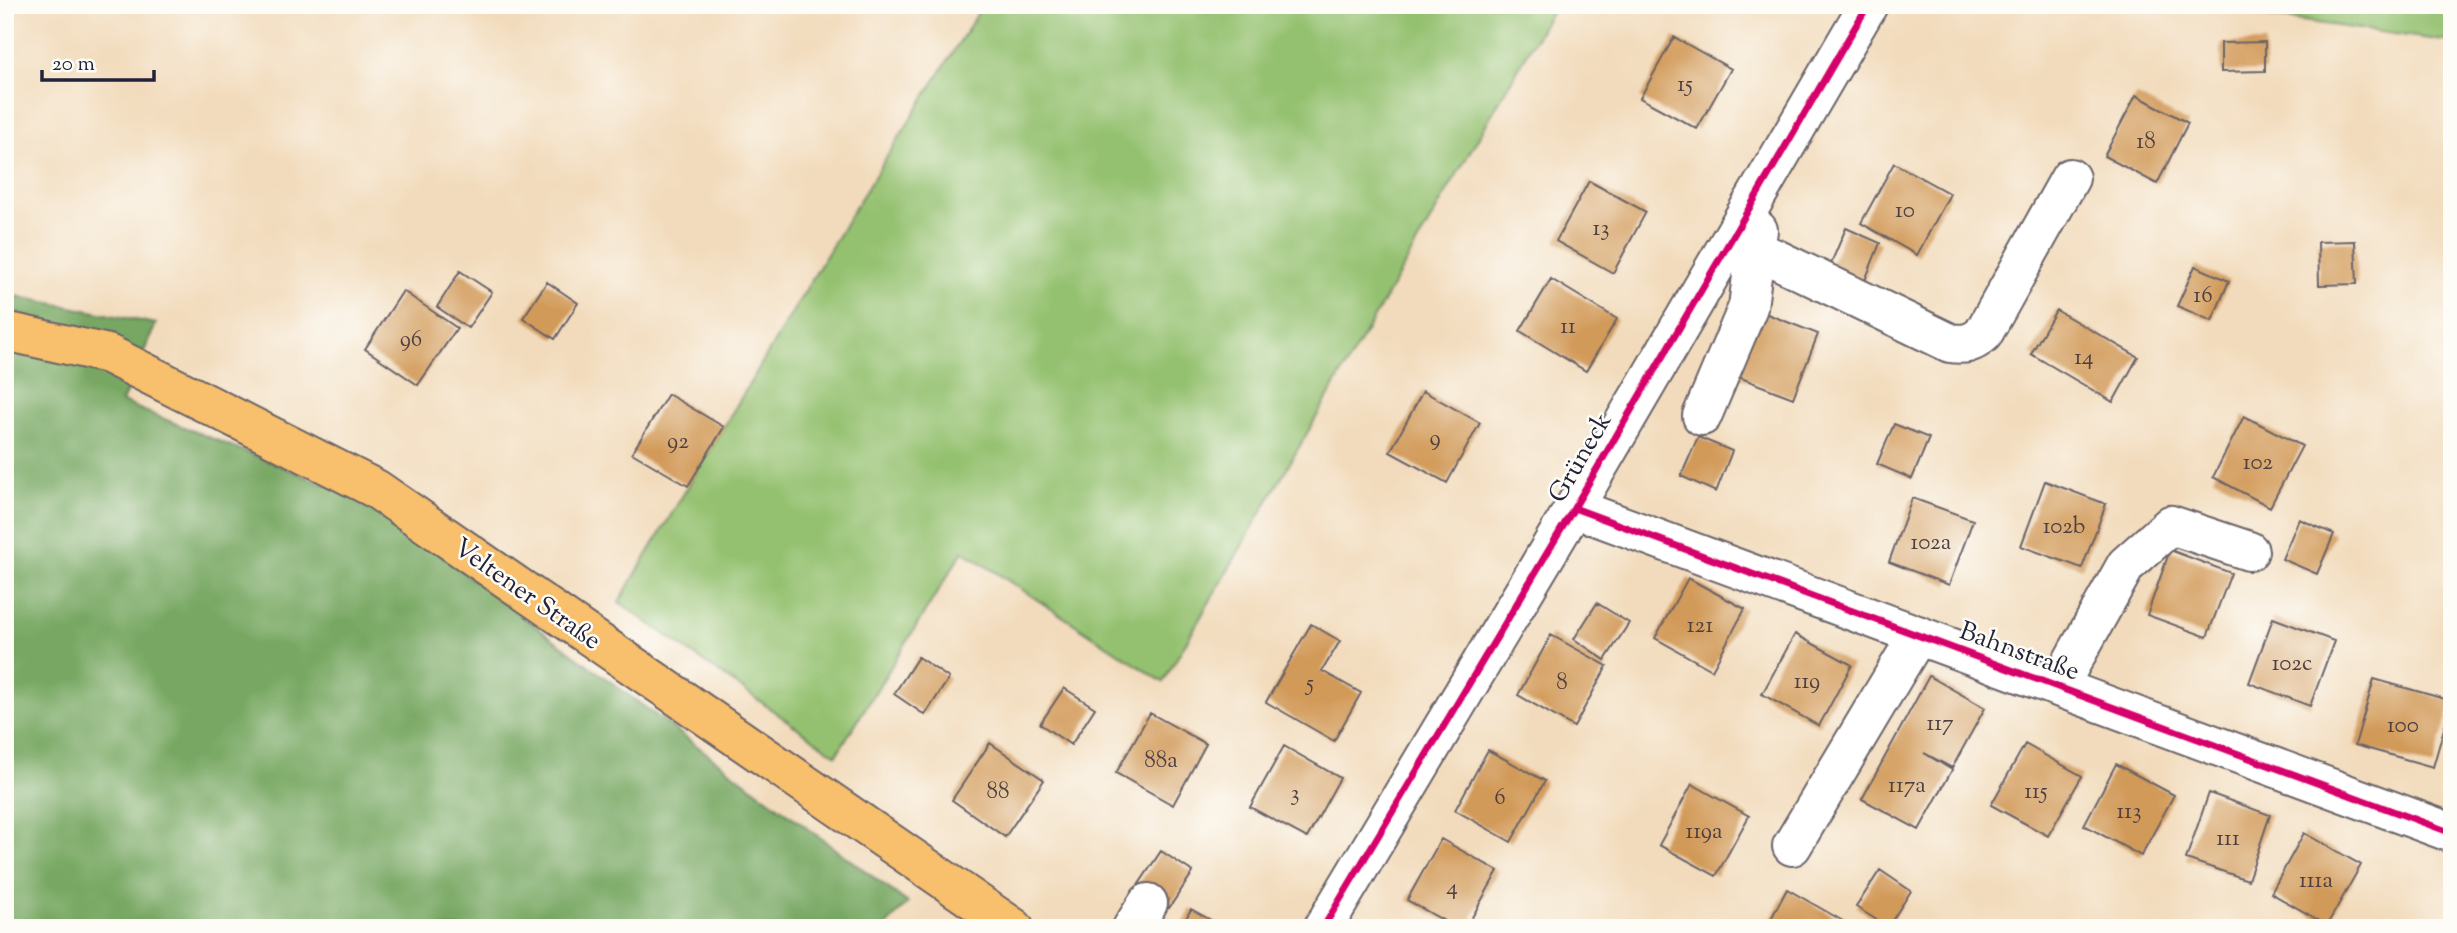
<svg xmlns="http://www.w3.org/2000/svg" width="2457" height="933" font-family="'Sorts Mill Goudy',serif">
  <rect width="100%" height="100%" fill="#fdfcf7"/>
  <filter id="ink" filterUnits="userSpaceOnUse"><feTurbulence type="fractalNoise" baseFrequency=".0143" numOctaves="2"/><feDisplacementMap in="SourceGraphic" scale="14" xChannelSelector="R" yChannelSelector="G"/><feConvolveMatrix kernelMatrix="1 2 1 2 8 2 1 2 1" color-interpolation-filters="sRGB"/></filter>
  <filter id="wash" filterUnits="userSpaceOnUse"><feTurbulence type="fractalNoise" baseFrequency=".00686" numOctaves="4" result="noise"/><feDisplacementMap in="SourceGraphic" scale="28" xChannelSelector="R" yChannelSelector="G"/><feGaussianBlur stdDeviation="1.57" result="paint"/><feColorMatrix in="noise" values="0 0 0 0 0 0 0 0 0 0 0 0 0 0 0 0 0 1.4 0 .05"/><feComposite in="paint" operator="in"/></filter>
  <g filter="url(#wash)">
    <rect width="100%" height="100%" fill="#f2dbbc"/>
    <!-- green -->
    <path fill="#94c170" stroke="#5b7256" stroke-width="2" d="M983,5H1555L1163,682L963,551L836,755L619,602L857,204Z
      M2188,5H2452V42Z"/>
    <!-- forest -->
    <path fill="#77a762" stroke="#4c644e" stroke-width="2" d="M5,294L156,324L122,402L369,502L908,903L884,928H5Z"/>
    <g id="blocks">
      <!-- building -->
      <path fill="#d29a59" d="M1674,37L1731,69L1697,129L1640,98Z
        M2265,42V71L2221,72V43Z
        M2136,95L2188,123L2157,184L2104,156Z
        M1894,163L1950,194L1917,255L1861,223Z
        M1589,181L1646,212L1613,273L1556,241Z
        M1846,228L1880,243L1864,283L1829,268Z
        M2355,241L2357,284L2319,285L2318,242Z
        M2195,266L2229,281L2212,321L2177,306Z
        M460,271L492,292L468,328L437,307Z
        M1551,279L1617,319L1586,371L1520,331Z
        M547,282L578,303L555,339L523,318Z
        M403,291L457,328L418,385L365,349Z
        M1757,310L1818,334L1793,398L1733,375Z
        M2056,310L2138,357L2113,402L2031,354Z
        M1423,391L1480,423L1447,483L1390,452Z
        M668,394L724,427L688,486L632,453Z
        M2244,416L2302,446L2270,507L2213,477Z
        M1894,424L1929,438L1912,479L1877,464Z
        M1698,437L1732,451L1716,492L1681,476Z
        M2045,481L2106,504L2082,568L2021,546Z
        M1912,498L1973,520L1949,585L1889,562Z
        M2299,519L2334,534L2317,574L2282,559Z
        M2170,550L2231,573L2207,637L2147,615Z
        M1688,578L1745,609L1712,670L1655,638Z
        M1597,603L1629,623L1605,660L1574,639Z
        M2273,618L2334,641L2310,706L2249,683Z
        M1311,624L1340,641L1322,671L1361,693L1334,741L1266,702Z
        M1795,634L1852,665L1819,726L1762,694Z
        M1551,635L1607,666L1574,727L1518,695Z
        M918,657L949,678L925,715L894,694Z
        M1929,676L1985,708L1952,768L1924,753L1952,770L1919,830L1862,799Z
        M2374,679L2452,701L2433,767L2355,745Z
        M1064,688L1095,708L1071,745L1040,724Z
        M1150,713L1206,744L1173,805L1116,773Z
        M990,743L1044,780L1005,837L952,800Z
        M2025,744L2082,776L2048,836L1991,805Z
        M1284,746L1340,778L1307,838L1250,807Z
        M1488,750L1545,781L1511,842L1455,810Z
        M2116,764L2174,795L2141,856L2084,825Z
        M1692,784L1749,816L1716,876L1659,845Z
        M2209,793L2270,815L2248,880L2186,859Z
        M2304,833L2361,865L2327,925L2271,893Z
        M1441,839L1498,871L1466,928H1457L1407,900Z
        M1161,851L1193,872L1169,908L1137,887Z
        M1880,870L1911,891L1888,927L1856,907Z
        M1787,889L1843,921L1839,928H1766Z
        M1191,909L1225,928H1181Z"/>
    </g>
  </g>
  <g filter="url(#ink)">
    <use href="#blocks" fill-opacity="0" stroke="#6b6368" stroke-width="2"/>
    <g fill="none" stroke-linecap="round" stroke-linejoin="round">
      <defs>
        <path id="minor" d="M1731,241L1776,259L1950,343C1964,345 1972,344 1983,334L2070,178
          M1702,416L1748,307L1758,230
          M1574,508L2452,833
          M2058,687L2126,565L2171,525L2249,551
          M1792,846L1918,635
          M1132,928L1148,903
          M1323,928L1574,508L1868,5"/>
        <path id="major" d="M5,331L108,354L376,489L1014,928"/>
      </defs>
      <!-- minor casing -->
      <use href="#minor" stroke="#6b6368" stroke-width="42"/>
      <!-- major casing -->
      <use href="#major" stroke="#6b6368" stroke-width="42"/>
      <!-- minor -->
      <use href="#minor" stroke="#fff" stroke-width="38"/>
      <!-- major -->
      <use href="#major" stroke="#f8bf6c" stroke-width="38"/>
      <defs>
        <path id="cycleway" d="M1574,508L2452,833
          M1323,928L1574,508L1868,5"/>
      </defs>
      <!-- cycleway casing -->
      <use href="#cycleway" stroke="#fdfcf7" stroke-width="11"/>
      <!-- cycleway -->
      <use href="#cycleway" stroke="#d6006c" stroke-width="7"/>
    </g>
  </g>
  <g text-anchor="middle" stroke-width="5" stroke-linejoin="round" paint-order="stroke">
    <!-- number labels -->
    <g font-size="23" fill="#4e4042">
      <text x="1685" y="91">15</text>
      <text x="2146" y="148">18</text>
      <text x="1905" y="217">10</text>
      <text x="1601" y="235">13</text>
      <text x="2203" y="302">16</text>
      <text x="1568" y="333">11</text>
      <text x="411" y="346">96</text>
      <text x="2084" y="364">14</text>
      <text x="1435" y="445">9</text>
      <text x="678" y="448">92</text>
      <text x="2258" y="469">102</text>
      <text x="2064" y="533">102b</text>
      <text x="1931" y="549">102a</text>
      <text x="1700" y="632">121</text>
      <text x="2292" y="670">102c</text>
      <text x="1807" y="688">119</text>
      <text x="1562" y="689">8</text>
      <text x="1310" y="690">5</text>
      <text x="1940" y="730">117</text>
      <text x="2403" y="732">100</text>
      <text x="1161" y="767">88a</text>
      <text x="1907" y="792">117a</text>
      <text x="998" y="798">88</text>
      <text x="2036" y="798">115</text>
      <text x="1295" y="800">3</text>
      <text x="1500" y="804">6</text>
      <text x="2129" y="818">113</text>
      <text x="1704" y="838">119a</text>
      <text x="2228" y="845">111</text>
      <text x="2316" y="887">111a</text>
      <text x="1452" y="894">4</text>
    </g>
    <!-- street labels -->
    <g font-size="26" fill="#22223b" stroke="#fdfcf7">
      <text transform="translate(1579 457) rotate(-60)" y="9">Grüneck</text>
      <text transform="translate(528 593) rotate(35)" y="9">Veltener Straße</text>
      <text transform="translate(2020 650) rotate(20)" y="9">Bahnstraße</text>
    </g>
  </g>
  <!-- margin -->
  <rect width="2457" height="933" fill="none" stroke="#fdfcf7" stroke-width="28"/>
  <!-- scale -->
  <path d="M42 70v10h112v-10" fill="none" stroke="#22223b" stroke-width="3.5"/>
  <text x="52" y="70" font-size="21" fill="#22223b" stroke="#fdfcf7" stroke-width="5" paint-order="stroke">20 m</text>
</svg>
